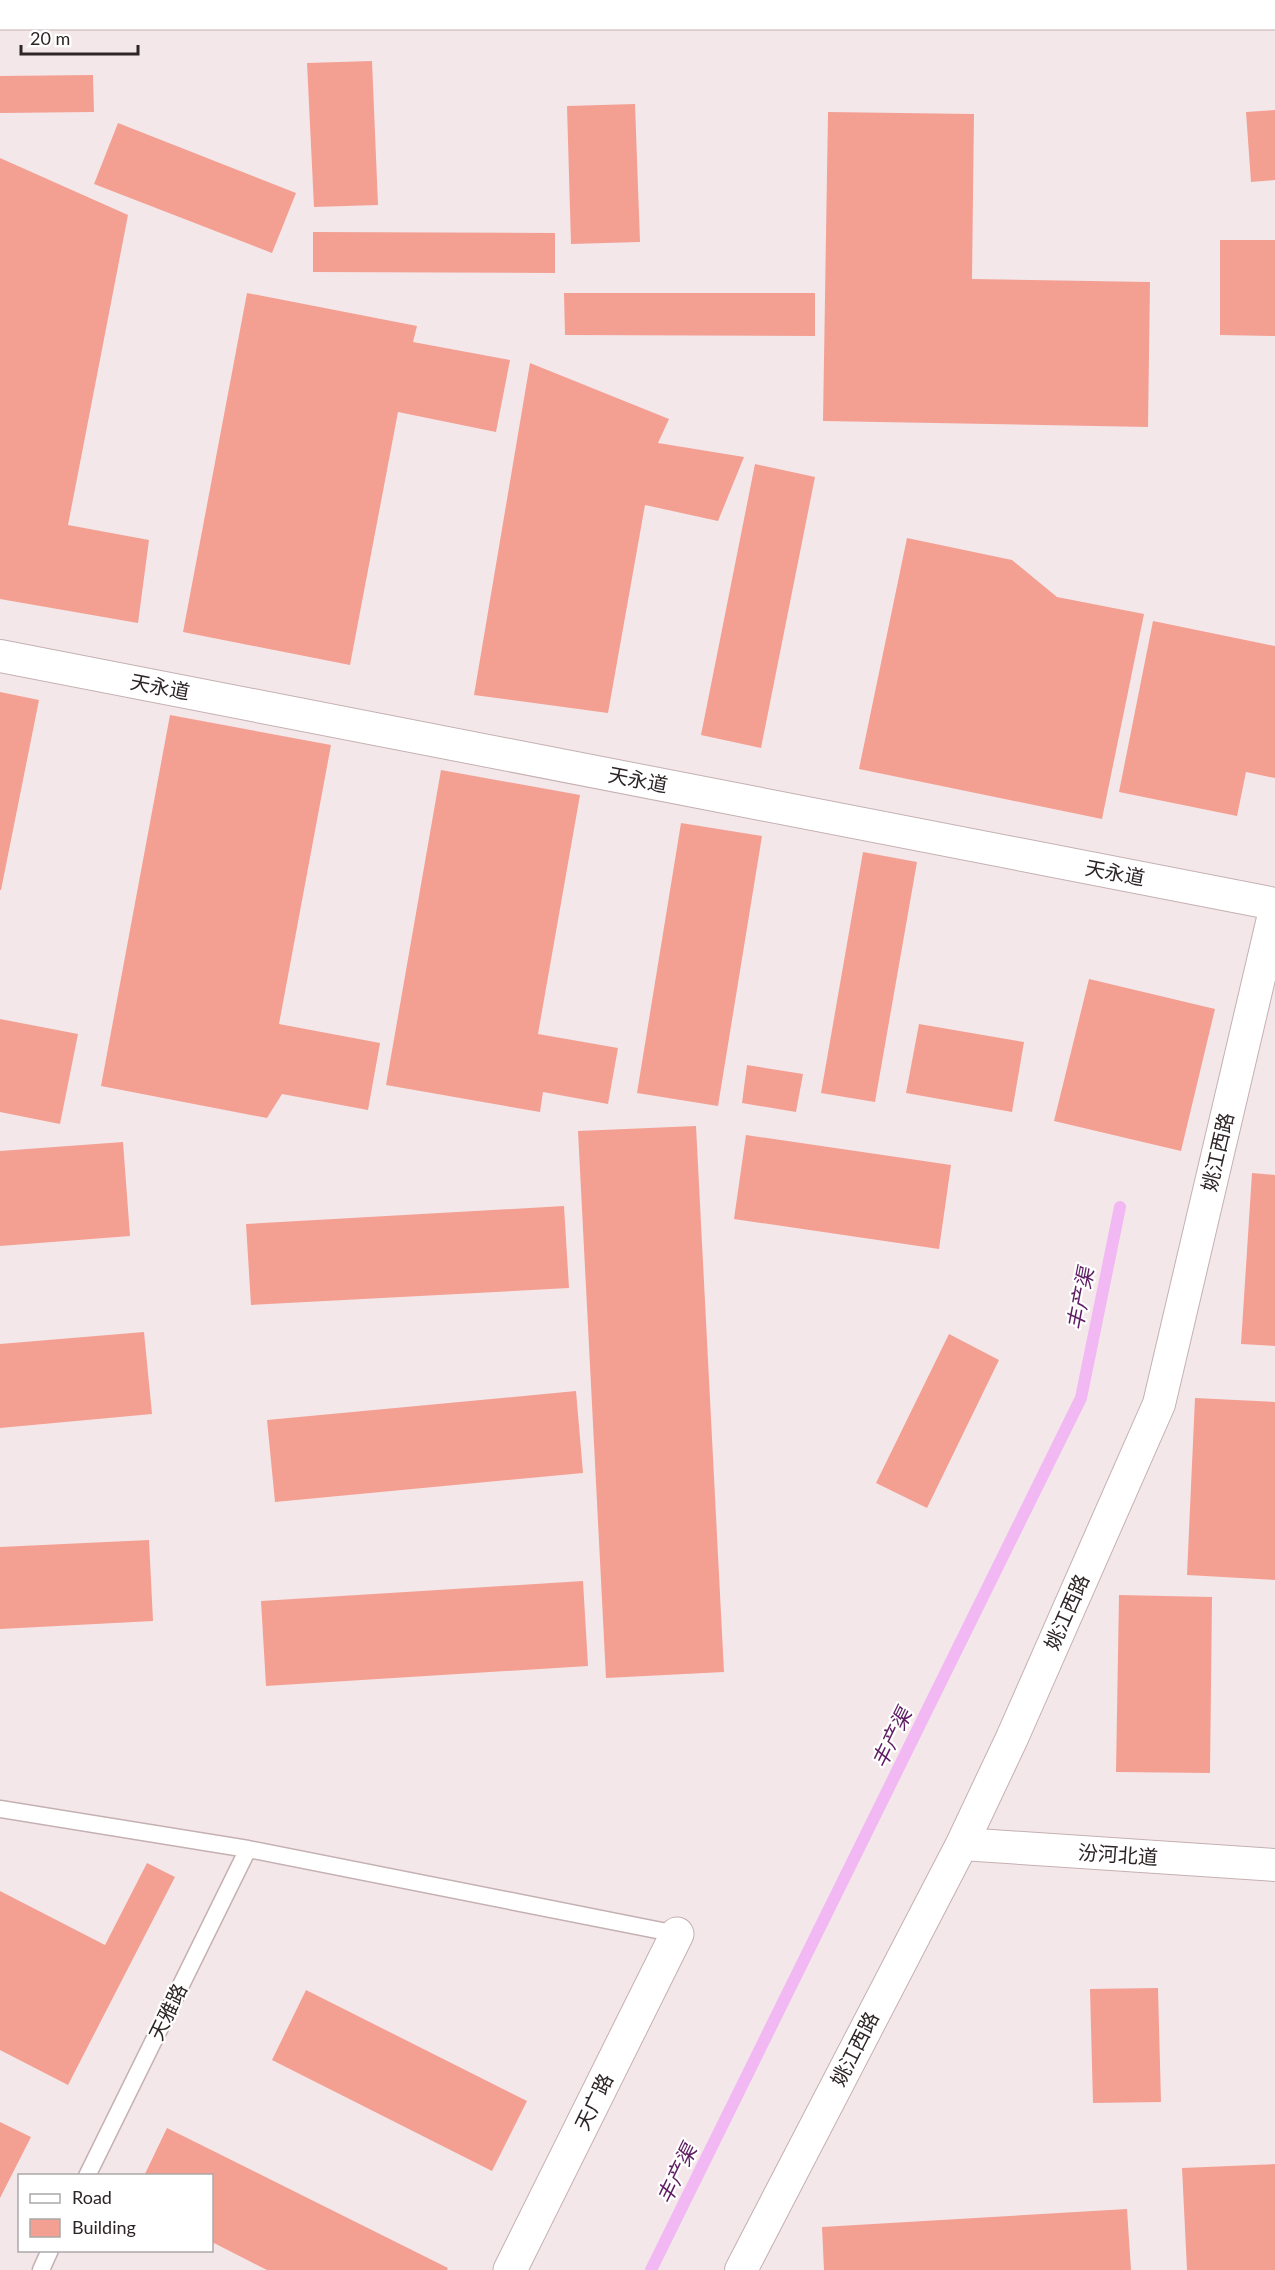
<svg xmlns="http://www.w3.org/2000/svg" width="1275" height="2270" font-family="Lato,'Noto Sans SC',sans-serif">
  <rect width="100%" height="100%" fill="#fdf8f9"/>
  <!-- built -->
  <path fill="#f4e7e9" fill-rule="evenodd" d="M0,0H1275V2270H0ZM20,2176H212V2250H20Z"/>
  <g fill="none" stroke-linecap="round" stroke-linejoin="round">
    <!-- stream -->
    <path stroke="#f1b8f3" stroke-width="12" d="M651,2270L1081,1398L1120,1207"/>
  </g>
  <!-- building -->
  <path fill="#f3a093" d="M372,61L378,205L314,207L307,63Z
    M93,75L94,112L0,113V76Z
    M635,104L640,242L571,244L567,106Z
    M1275,110V180L1251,182L1246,112Z
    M828,112L974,114L972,279L1150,282L1148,427L823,421Z
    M118,123L296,193L272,253L94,184Z
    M0,158L128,215L68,525L149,540L138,623L0,599Z
    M313,232L555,233V273L313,272Z
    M1220,240H1275V336L1220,335Z
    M247,293L417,326L413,342L510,360L496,432L398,412L350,665L183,632Z
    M564,293H815V336L565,335Z
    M530,363L669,419L658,443L744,457L718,521L645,505L608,713L474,695Z
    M755,464L815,477L761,748L701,735Z
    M907,538L1012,560L1057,597L1144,614L1102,819L859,769Z
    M1153,621L1275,646V778L1246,772L1237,816L1119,792Z
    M0,692L39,700L1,890H0Z
    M170,715L331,745L279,1024L380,1043L368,1110L282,1094L267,1118L101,1086Z
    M441,770L580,795L538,1034L618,1048L608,1104L543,1092L540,1112L386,1085Z
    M681,823L762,836L718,1106L637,1093Z
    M863,852L917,862L875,1102L821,1093Z
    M1089,979L1215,1009L1181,1151L1054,1121Z
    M0,1019L78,1034L60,1124L0,1112Z
    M919,1024L1024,1042L1012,1112L906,1093Z
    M747,1065L803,1074L796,1112L742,1103Z
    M696,1126L724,1672L606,1678L578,1131Z
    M746,1135L951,1165L939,1249L734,1219Z
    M123,1142L130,1236L0,1246V1151Z
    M1252,1173L1275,1175V1346L1241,1344Z
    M564,1206L569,1288L251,1305L246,1224Z
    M144,1332L152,1414L0,1428V1344Z
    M949,1334L999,1360L927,1508L876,1483Z
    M576,1391L583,1473L275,1502L267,1420Z
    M1195,1398L1275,1402V1580L1187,1575Z
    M149,1540L153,1621L0,1629V1547Z
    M583,1581L588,1666L266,1686L261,1601Z
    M1119,1595L1212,1597L1210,1773L1116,1772Z
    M147,1863L175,1877L68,2085L0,2050V1891L105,1945Z
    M1158,1988L1161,2102L1093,2103L1090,1989Z
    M306,1990L527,2101L492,2171L272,2060Z
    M0,2122L31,2137L0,2198Z
    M167,2128L448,2268L447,2270H267L212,2242V2176H144Z
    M1275,2164V2270H1187L1182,2168Z
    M1127,2209L1131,2270H824L822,2227Z"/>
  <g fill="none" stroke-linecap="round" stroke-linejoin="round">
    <defs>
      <path id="service" d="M0,1809L248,1849L677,1934
        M87,2176L248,1849
        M41,2270L50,2250"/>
      <path id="minor" d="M0,656L1275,904
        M962,1844L1275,1865
        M741,2270L962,1844L1012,1738L1159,1404L1275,910"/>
      <path id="tertiary" d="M0,13H1275
        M510,2270L677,1934"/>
    </defs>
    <!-- service casing -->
    <use href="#service" stroke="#c5b0b2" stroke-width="19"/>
    <!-- minor casing -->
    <use href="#minor" stroke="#c5b0b2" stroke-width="34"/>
    <!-- tertiary casing -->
    <use href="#tertiary" stroke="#c5b0b2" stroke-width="35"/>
    <!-- service -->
    <use href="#service" stroke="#fff" stroke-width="16"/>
    <!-- minor -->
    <use href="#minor" stroke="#fff" stroke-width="32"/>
    <!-- tertiary -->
    <use href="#tertiary" stroke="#fff" stroke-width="33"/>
  </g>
  <g text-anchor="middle" stroke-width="4.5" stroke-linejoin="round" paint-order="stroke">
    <!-- street labels -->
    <g font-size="20" fill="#2d2526" stroke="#fff">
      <text transform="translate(160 687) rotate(11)" y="7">天永道</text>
      <text transform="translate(638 780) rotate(11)" y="7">天永道</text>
      <text transform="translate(1115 873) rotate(11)" y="7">天永道</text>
      <text transform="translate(1218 1152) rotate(-77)" y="7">姚江西路</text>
      <text transform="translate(1067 1612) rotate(-66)" y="7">姚江西路</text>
      <text transform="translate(1118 1855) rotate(4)" y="7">汾河北道</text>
      <text transform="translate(168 2012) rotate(-64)" y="7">天雅路</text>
      <text transform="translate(855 2049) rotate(-63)" y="7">姚江西路</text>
      <text transform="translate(594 2102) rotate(-64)" y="7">天广路</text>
    </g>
    <!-- water labels -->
    <g font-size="21" font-style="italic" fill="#5e1c62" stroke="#fff">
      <text transform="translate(1081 1299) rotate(-79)" y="7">丰产渠</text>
      <text transform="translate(892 1738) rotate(-64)" y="7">丰产渠</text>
      <text transform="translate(677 2174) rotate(-64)" y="7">丰产渠</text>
    </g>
  </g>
  <!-- legend -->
  <rect x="18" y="2174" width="195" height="78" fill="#ffffff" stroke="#aba8a8" stroke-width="1.5"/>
  <rect x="30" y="2194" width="30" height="9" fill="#ffffff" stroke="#aba8a8" stroke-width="1.5"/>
  <text x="72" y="2204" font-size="18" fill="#2d2526">Road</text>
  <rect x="30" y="2219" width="30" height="18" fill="#f3a093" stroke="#aba8a8" stroke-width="1.5"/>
  <text x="72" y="2234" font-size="18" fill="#2d2526">Building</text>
  <!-- scale -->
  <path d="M21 45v9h117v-9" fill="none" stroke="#2d2526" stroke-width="3"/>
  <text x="30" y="45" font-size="18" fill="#2d2526" stroke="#ffffff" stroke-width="4.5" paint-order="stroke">20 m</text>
</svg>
